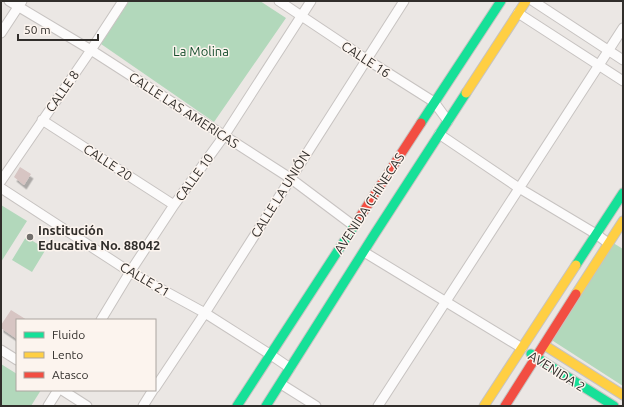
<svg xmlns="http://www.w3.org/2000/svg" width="624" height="407" font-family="Ubuntu,sans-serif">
  <defs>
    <filter id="shadow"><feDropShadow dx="2.5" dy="4.5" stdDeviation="0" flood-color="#0004"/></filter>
  </defs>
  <rect width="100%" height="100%" fill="#ebe7e4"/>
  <!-- green -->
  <path fill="#b2d8bb" d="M129,1H260L286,18L214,122L101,44Z
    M1,205L27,221L1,262Z
    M26,237L46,249L32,272L12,260Z
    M610,241L623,249V386L550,339Z
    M1,364L17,374V390H41L31,406H1Z"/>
  <!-- building -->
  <path fill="#d7c5c3" filter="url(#shadow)" d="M20,167L31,174L24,185L14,177Z
    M11,310L27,320H17V339L1,328V325Z"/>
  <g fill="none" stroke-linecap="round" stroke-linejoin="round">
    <defs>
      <path id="street" d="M9,1L91,50L290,178L354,226
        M279,1L366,59L434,102L448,121
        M533,1L623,60
        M518,13L623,81
        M1,33L22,1
        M42,120L174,205
        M439,134L519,188L596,234L608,243
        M1,181L91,50L123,1
        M1,188L130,272L205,313L271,355L290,368
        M364,252L522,348
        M101,320L130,272L174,205L224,136L311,1
        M1,350L17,360
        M281,384L316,406
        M155,388L205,313L404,1
        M62,390L87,406
        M48,406L58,390
        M143,406L153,390
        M378,406L623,28"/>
      <path id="fast" d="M421,123L501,1
        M576,265L623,193
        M531,354L614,406
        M237,406L354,226
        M266,406L374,235L466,93"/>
      <path id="slow" d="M466,93L526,1
        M576,294L623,221
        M544,345L623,395
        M484,406L576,265"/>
      <path id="jam" d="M354,226L421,123
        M505,406L576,294"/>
    </defs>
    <!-- street casing -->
    <use href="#street" stroke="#c7c3c1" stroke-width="11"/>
    <!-- fast casing -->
    <use href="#fast" stroke="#c7c3c1" stroke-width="11"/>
    <!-- slow casing -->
    <use href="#slow" stroke="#c7c3c1" stroke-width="11"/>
    <!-- jam casing -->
    <use href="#jam" stroke="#c7c3c1" stroke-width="11"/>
    <!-- street -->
    <use href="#street" stroke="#fcfbfb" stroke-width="9"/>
    <!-- fast -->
    <use href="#fast" stroke="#16e098" stroke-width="9"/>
    <!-- slow -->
    <use href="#slow" stroke="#ffcf43" stroke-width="9"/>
    <!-- jam -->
    <use href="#jam" stroke="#f24e42" stroke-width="9"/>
  </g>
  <!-- markers -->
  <circle fill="#726f6c" stroke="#fcf4ee" stroke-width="1.5" cx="30" cy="237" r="4"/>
  <g text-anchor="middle" stroke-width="3" stroke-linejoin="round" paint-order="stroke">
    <!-- park labels -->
    <g font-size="13" fill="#164e2d" stroke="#fcf4ee">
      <text x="201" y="56">La Molina</text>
    </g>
    <!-- street labels -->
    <g font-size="13" fill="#312e2b" stroke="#fcf4ee">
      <text transform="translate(366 59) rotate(33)" y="5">CALLE 16</text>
      <text transform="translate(62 91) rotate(-55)" y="5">CALLE 8</text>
      <text transform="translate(184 110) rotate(33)" y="5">CALLE LAS AMERICAS</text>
      <text transform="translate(108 162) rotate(33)" y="5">CALLE 20</text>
      <text transform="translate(194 177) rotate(-54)" y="5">CALLE 10</text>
      <text transform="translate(280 194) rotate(-58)" y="5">CALLE LA UNIÓN</text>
      <text transform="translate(369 203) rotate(-57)" y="5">AVENIDA CHINECAS</text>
      <text transform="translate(145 279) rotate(30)" y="5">CALLE 21</text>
      <text transform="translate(557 371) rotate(32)" y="5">AVENIDA 2</text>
    </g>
    <!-- poi labels -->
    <g font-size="13" font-weight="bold" fill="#312e2b" stroke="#fcf4ee" text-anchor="start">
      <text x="38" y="235">Institución<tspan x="38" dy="15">Educativa No. 88042</tspan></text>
    </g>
  </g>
  <!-- border -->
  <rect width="624" height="407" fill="none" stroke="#312e2b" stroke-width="4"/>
  <!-- legend -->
  <rect x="16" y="319" width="140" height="72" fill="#fcf4ee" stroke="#aba5a0"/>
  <rect x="24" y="332" width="20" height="6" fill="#16e098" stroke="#aba5a0"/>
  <text x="52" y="339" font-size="12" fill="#312e2b">Fluido</text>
  <rect x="24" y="352" width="20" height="6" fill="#ffcf43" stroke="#aba5a0"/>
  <text x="52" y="359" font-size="12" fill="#312e2b">Lento</text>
  <rect x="24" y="372" width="20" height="6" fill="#f24e42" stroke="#aba5a0"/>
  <text x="52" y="379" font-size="12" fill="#312e2b">Atasco</text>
  <!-- scale -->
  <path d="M18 34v6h80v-6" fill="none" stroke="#312e2b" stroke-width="2"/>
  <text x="24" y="34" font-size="12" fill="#312e2b" stroke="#fcf4ee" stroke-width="3" paint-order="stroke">50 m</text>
</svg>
